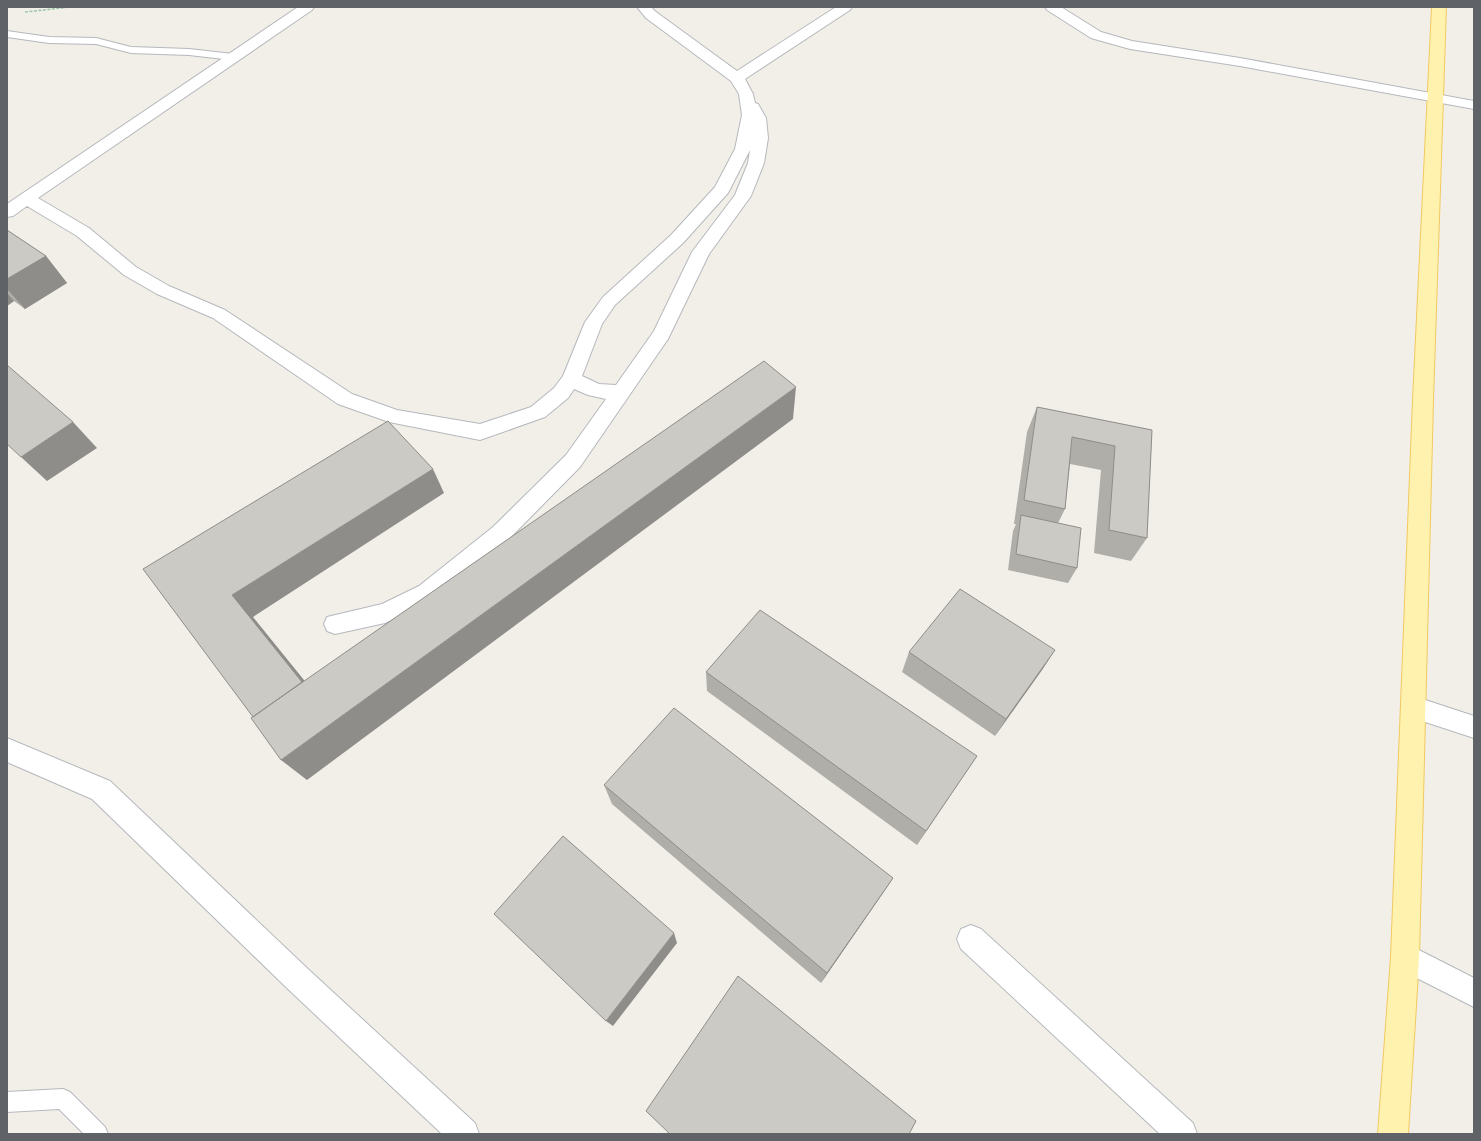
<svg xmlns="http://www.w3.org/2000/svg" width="1481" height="1141" font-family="Rubik,sans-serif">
  <rect width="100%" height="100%" fill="#f1efe8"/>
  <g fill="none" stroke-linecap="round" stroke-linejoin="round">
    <defs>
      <path id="service" d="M7,31L49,37L96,38L131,47L189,49L233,54L237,57L233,60L189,55L131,53L96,44L49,43L7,37Z
        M63,1089L70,1092L105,1127L108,1134H84L59,1109L7,1112V1092Z"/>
      <path id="minor" d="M298,7H314L312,10L38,198L89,228L136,267L169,286L225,310L352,394L397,410L480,424L531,407L554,388L563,376L585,322L603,297L671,235L715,187L735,149L742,115L739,94L731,81L646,18L637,7H651L656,12L737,71L836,7H852L850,10L745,79L753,94L755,103L758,104L766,118L768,138L764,163L751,196L709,254L668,339L580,467L509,539L435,600L385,623L335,634L327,631L324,624L327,617L382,604L419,586L493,527L566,455L606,399L588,395L574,389L568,398L545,417L480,440L389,422L338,404L213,318L157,294L124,275L77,236L27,206L13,216L7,217V204ZM750,150L748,163L735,195L692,252L654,331L616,385L599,384L582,376L602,324L615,305L683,243L728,193Z
        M1045,7H1061L1101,32L1132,41L1240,58L1474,101V109L1240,66L1130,49L1091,38L1047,10Z
        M1413,696L1474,716V738L1404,715L1401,707L1404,699Z
        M7,738L110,781L309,970L475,1123L479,1134H442L289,990L92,799L7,762Z
        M971,925L981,929L1193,1123L1197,1134H1160L961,949L957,939L961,929Z
        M1405,943L1474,978V1007L1395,967L1391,957L1395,947Z"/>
      <path id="primary" d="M1432,7H1446L1433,400L1419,957L1408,1134H1378L1391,957L1413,400Z"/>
    </defs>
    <!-- service casing -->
    <use href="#service" stroke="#b5b8bc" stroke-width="2"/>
    <!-- minor casing -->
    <use href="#minor" stroke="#b5b8bc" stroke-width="2"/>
    <!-- primary casing -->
    <use href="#primary" stroke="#f2c960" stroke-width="2"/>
    <!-- path -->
    <path stroke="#9cc7a9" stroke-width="1.5" stroke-dasharray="3 1.5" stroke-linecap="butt" d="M25,12L71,7"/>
    <!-- service -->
    <use href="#service" fill="#fff" fill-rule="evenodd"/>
    <!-- minor -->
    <use href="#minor" fill="#fff" fill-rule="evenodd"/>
    <!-- primary -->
    <use href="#primary" fill="#fff2af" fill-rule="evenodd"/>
  </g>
  <!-- wall -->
  <path fill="#afaea9" d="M7,230L46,256L67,283L25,309L14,301L7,306Z
    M1037,407L1152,430L1147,538L1131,561L1094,553L1101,470L1070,464L1065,509L1058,523L1077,568L1068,583L1008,570L1013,531L1016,524H1014L1027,432Z
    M1055,650L1042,670L995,736L902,672L909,652Z
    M706,672L977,756L917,845L707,691Z
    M604,785L893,878L883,893L821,983L612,804Z"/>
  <!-- shaded-wall -->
  <path fill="#8f8d8a" d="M46,256L67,283L25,309L7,289V279Z
    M7,293L14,301L7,306Z
    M796,387L793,419L307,780L281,760Z
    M73,422L97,448L47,481L21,457Z
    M433,469L444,493L253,617L325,706L279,740L232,595Z
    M1055,650L1042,670L995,736L1006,719Z
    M977,756L966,772L917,845L926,831Z
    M893,878L883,893L821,983L827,973Z
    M674,933L677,943L613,1026L606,1021Z"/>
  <!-- building -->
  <path fill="#cccac5" stroke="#8f8d8a" d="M7,230L46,256L7,279Z
    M764,361L796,387L281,760L251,718Z
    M7,365L73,422L21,457L7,444Z
    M1037,407L1152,430L1147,538L1109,530L1115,446L1072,437L1065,509L1024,500Z
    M388,421L433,469L232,595L302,682L253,717L143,569Z
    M1021,515L1081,528L1077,568L1016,554Z
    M960,589L1055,650L1006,719L909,652Z
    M760,610L977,756L926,831L706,672Z
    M674,708L893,878L827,973L604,785Z
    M563,836L674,933L606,1021L494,914Z
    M738,976L916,1121L909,1134H670L646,1111Z"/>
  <!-- border -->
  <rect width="1481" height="1141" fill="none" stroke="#5f6368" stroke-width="16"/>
</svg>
